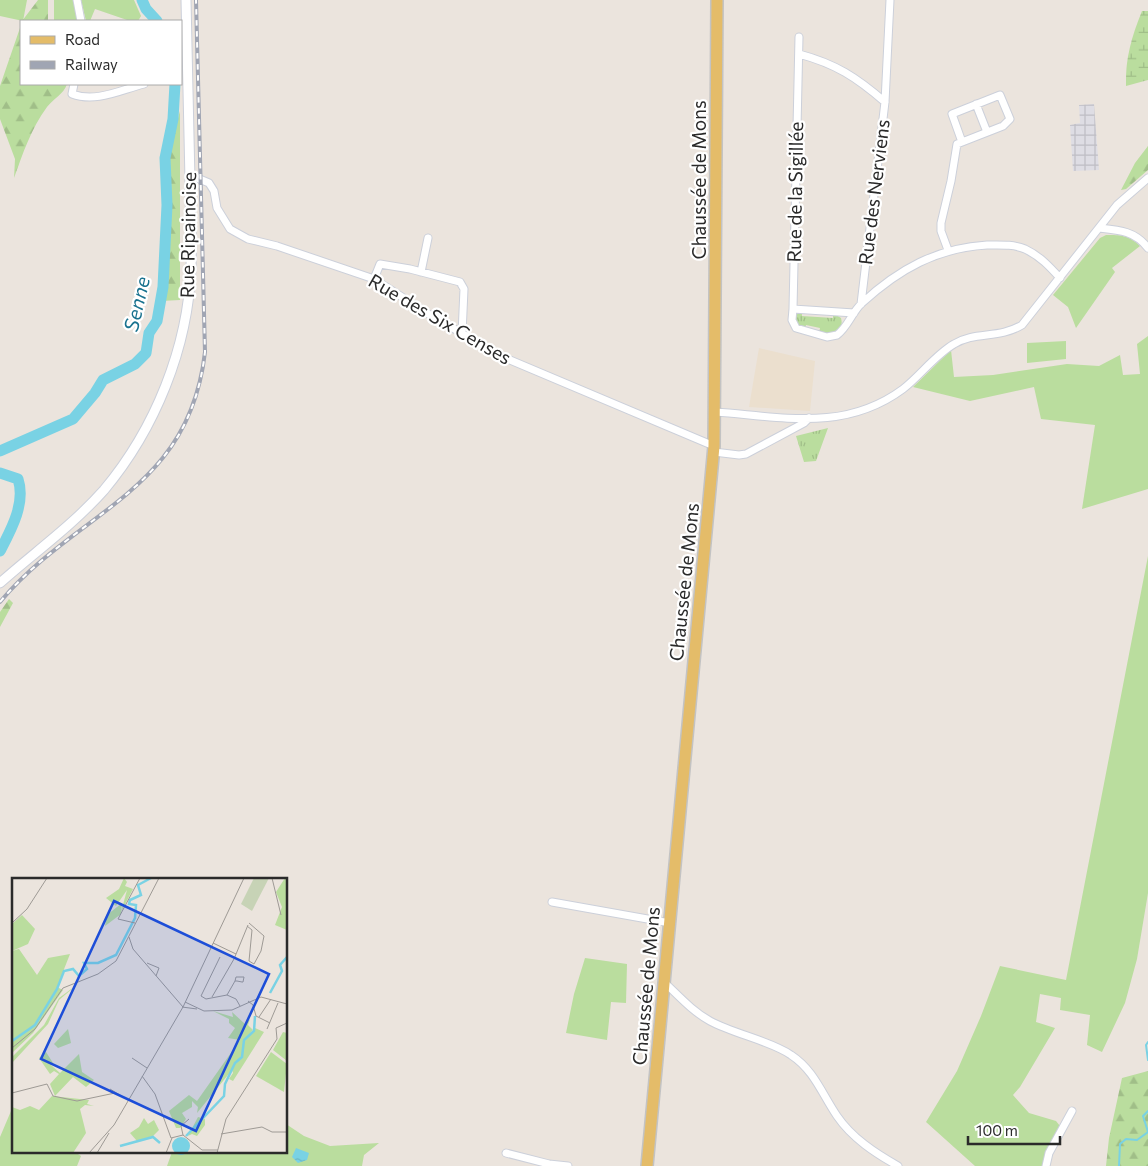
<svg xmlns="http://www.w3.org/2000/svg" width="1148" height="1166" font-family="Commissioner,sans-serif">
  <defs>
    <pattern id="industrial-grid" width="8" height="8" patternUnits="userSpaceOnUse" patternTransform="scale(1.25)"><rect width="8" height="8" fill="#dedde4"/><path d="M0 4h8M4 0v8" fill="none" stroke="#bfbec4"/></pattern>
    <pattern id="forest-firs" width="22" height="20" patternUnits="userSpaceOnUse" patternTransform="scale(1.25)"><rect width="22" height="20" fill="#badd9e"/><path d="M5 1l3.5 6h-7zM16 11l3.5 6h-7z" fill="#a0be88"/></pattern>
    <pattern id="wetland-marsh" width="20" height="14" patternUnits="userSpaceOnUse" patternTransform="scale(1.25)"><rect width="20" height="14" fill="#badd9e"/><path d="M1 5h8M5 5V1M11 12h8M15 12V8" fill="none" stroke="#a0be88"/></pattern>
    <pattern id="park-tufts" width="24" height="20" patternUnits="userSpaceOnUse" patternTransform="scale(1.25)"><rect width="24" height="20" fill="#badd9e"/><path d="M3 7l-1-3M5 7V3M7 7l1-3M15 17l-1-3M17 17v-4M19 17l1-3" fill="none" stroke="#a0be88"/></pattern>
    <pattern id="water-ripples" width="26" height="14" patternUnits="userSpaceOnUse" patternTransform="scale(1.25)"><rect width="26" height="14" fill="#79d2e4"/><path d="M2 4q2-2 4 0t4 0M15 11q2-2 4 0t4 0" fill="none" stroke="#69b4c4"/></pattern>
  </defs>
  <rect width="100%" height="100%" fill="#ebe4dd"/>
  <!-- industrial -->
  <path fill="url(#industrial-grid)" d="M1094,104L1099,170L1073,171L1070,125L1080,123L1079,105Z"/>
  <!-- education -->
  <path fill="#ebdfce" d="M759,348L815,361L810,411L749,407Z"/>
  <!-- grass -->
  <path fill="#badd9e" d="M0,0H27L23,21L0,16Z
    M54,0H74L79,21H54Z
    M81,0H134L141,16L138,21H130L95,9L90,21H86Z
    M1106,235C1121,235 1129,235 1140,246L1112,268L1115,272L1076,328L1068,307L1053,295L1100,238Z
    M1148,336V489L1082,509L1095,425L1041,419L1034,387L970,401L913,387L951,350L954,377L993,375L1067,364L1099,366L1120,355L1123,375L1140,374L1137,344Z
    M1066,341V359L1027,363V343Z
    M1148,556V893L1137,959L1125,1003L1102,1052L1087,1045L1090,1015L1060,1010L1061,998L1040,994L1036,1022L1055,1028L1020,1087L1013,1095L1029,1113L1056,1121L1060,1126L1045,1154L1043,1166H975L926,1122L957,1071L981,1016L1000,966L1066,980Z
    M585,958L627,964L626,1003L611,1002L607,1040L566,1033L574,994Z
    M11,1111L14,1112V1152H75L81,1156L77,1166H0V1137Z
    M286,1124L304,1136L330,1146L379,1143L364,1155L362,1166H167L172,1152H286Z"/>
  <!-- forest -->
  <path fill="url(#forest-firs)" d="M38,0H48V21H22Z
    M21,25V84H67C64,94 53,99 47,107C31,129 23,153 14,178L15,159L0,119V86Z
    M180,111V300L161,301L167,159Z
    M1148,146V170L1126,189L1121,190L1135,163Z
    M9,599L13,603L0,627V612Z
    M1148,1071V1166H1106L1109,1138L1122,1078Z"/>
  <!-- wetland -->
  <path fill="url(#wetland-marsh)" d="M1142,11H1148V80L1126,86C1125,58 1132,36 1142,11Z"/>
  <!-- park -->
  <path fill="url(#park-tufts)" d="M798,312H802V316L833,318V313L841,318C845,333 830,335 819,333L820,328L806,325L805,329L800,328L795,320Z
    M828,428L816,461L804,462L796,436Z"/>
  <!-- water -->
  <path fill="url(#water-ripples)" d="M296,1148L309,1153L307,1160L298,1163L292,1157Z"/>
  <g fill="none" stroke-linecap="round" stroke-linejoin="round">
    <!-- stream -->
    <path stroke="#79d2e4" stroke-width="2" d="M1148,1042L1146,1045L1148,1060
      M1119,1166L1120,1144L1126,1139L1137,1140L1148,1132L1143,1116L1148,1111"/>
    <!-- river -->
    <path stroke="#79d2e4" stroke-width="11" d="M142,0L146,9L157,21
      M0,451L73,419L95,393L103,380L135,364L146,353L149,333L157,321L163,287L167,205L165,158L173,119L175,84
      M0,473L18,479C26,503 11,530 0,551"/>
    <defs>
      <path id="minor" d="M77,0L81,21
        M799,37L793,309L792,320L796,328L827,337L837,335C848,327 852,312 862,303C899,269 937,248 987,245C1000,245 1013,244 1025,249C1040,256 1050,267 1060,278
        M799,54C836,64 856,77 885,102
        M74,84L72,94C96,103 120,90 144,84
        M976,104L987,132
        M190,175L209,183L214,191L217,208L230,229L248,239L277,246L374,279L430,315L503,357L714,446
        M1099,228C1119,230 1135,231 1148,248
        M948,250L941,231V223L951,181L957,144L1003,126L1010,119L1000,95L952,114L962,142
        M421,272L428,238
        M374,279L380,264L410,269L460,282L464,289L462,334
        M861,304L885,102L890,0
        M793,309L854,313
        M716,412C783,417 845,432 903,389C920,376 935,355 954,344C975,331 999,339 1022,325L1117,205L1148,178
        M714,452L739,455L746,454L804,423L809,418
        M552,902L670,923
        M664,982C679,996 692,1011 710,1021C734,1034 771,1041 791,1055C814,1070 822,1094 837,1116C852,1138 875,1153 898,1166
        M506,1153L549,1164L568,1166
        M1046,1166L1049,1153L1072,1111"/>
      <path id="tertiary" d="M0,583C35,552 73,525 104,490C155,429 188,348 191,268C192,239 190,210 190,181C189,121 187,60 186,0"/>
      <path id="primary" d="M647,1166L714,446L717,0"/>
    </defs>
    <!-- minor casing -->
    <use href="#minor" stroke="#ccd0da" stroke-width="9"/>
    <!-- tertiary casing -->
    <use href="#tertiary" stroke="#ccd0da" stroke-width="11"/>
    <!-- primary casing -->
    <use href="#primary" stroke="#c3c3c3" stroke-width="14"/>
    <!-- minor -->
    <use href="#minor" stroke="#fff" stroke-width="7"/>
    <!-- tertiary -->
    <use href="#tertiary" stroke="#fff" stroke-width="9"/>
    <!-- primary -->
    <use href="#primary" stroke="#e4bc69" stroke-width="11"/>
    <defs>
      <path id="rail" d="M0,602C78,509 189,493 205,352L196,0"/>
    </defs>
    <!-- rail casing -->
    <use href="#rail" stroke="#a0a5b3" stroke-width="4"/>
    <!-- rail -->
    <use href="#rail" stroke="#fff" stroke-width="2" stroke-dasharray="5.5" stroke-linecap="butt"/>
  </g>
  <g text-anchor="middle" stroke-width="4.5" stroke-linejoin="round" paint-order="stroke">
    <!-- street labels -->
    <g font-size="19" fill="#2a2a2a" stroke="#fff">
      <text transform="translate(699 180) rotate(-90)" y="7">Chaussée de Mons</text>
      <text transform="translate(795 192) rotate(-89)" y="7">Rue de la Sigillée</text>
      <text transform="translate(874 192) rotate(-83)" y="7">Rue des Nerviens</text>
      <text transform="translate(188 235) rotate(-89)" y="7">Rue Ripainoise</text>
      <text transform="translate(440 319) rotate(30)" y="7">Rue des Six Censes</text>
      <text transform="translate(684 582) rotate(-84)" y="7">Chaussée de Mons</text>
      <text transform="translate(646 986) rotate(-85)" y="7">Chaussée de Mons</text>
    </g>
    <!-- water labels -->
    <g font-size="20" font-style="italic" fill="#19728f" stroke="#fff">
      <text transform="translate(137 304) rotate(-77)" y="7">Senne</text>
    </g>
  </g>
  <!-- overview -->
  <g transform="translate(12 878)">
    <rect width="275" height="275" fill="#ebe4dd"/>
    <path d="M112,0L115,4L113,8L121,11L109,34L115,12L104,28L94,20L107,11ZM201,133L221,139L220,134L233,146L238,141L236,147L241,152L234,160L242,153L243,150L252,154L221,203L217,201L221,195L220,192L185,235L186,229L180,223V229L170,235L174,241L168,250H164L157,233L177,217L185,223L228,162L216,160L223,150L217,145V141ZM56,151L59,165L46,170L42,166ZM271,154L275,155V183L261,172ZM34,174L41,185L39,187L48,195L67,176L70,194L82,202L74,209L61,199L43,218L38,206L47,196L42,193L38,196L27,180ZM259,174L275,186L272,214L244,198ZM132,240L136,246L142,242L147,252L141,258L125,263L118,255L127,249Z" fill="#badd9e"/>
    <path d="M110,25L109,36L93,48L95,37ZM7,71L25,97L36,80L58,76L45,109L51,112L21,155L0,175V73ZM66,106L47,122L36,146L0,185V179L32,147L47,120ZM40,218L77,222L75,226L82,228L73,227L68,231L74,255L61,275H0V229L8,232L18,228L27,232ZM186,239L193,241V247L185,258L180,256L176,258Z" fill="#badd9e"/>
    <path d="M242,0H257L240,33L229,26Z" fill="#c7d3b6"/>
    <path d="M273,0H275V52L263,47L270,29L264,14ZM10,37L23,51L16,66L0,73V46Z" fill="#badd9e"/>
    <path d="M160 268a9 9 0 1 1 18 0a9 9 0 1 1-18 0Z" fill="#79d2e4"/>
    <path fill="none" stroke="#79d2e4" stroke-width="2.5" d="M258,115L270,93L268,87L275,79M0,163L23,147L45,111L52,93L61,91L67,98L75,91L72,85H86L104,77L123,40L124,27L117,26L118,22L129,17L126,7L139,0M174,258L212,218L213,206L223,185L230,179L232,162L242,153L243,138M108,268L141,259L148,265"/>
    <path fill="none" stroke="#9e9a95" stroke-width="1" d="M260,0L269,37M0,45L15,31L35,0M123,45L106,41L128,0M235,48L240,52L237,83L242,86L249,73L252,58L237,45M117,59L121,71L171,129M201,65L224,76M208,79L189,118L194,121L215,117L224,121L228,128M135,85L147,90L144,98M215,117L223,103H225L230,104H231L232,99H224L223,103M200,119L222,81L236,47M236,123L241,127L244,138L258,145M173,124L192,133L220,132L249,119L275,126M170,129L185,131M247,139L259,121M255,151L266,125M0,170L23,151L51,110L86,96L104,83L147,0M120,180L135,190M130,198L143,216L159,260L171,257L190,272H206M98,211L116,222M0,215L35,206L41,218L65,223L103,215M209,256L250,249L260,254H275M171,257L169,248L177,241M77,275L102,247L171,129L232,0M85,275L97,255M154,275L160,260M205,275L214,241L265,161L264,150L275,145"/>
    <path fill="#1d4ed8" fill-opacity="0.15" stroke="#1d4ed8" stroke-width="2.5" d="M102,23L257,96L184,253L29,181Z"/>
    <rect width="275" height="275" fill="none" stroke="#2a2a2a" stroke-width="2.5"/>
  </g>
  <!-- legend -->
  <rect x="20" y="20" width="162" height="65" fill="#ffffff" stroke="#aaaaaa"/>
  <rect x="30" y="36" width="25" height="8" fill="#e4bc69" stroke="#aaaaaa"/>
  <text x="65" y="45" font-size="15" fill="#2a2a2a">Road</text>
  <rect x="30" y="61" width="25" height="8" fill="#a0a5b3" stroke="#aaaaaa"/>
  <text x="65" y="70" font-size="15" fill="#2a2a2a">Railway</text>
  <!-- scale -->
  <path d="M968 1136v8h92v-8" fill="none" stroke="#2a2a2a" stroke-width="2.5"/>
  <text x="976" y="1136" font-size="15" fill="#2a2a2a" stroke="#ffffff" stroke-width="4" paint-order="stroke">100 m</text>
</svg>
